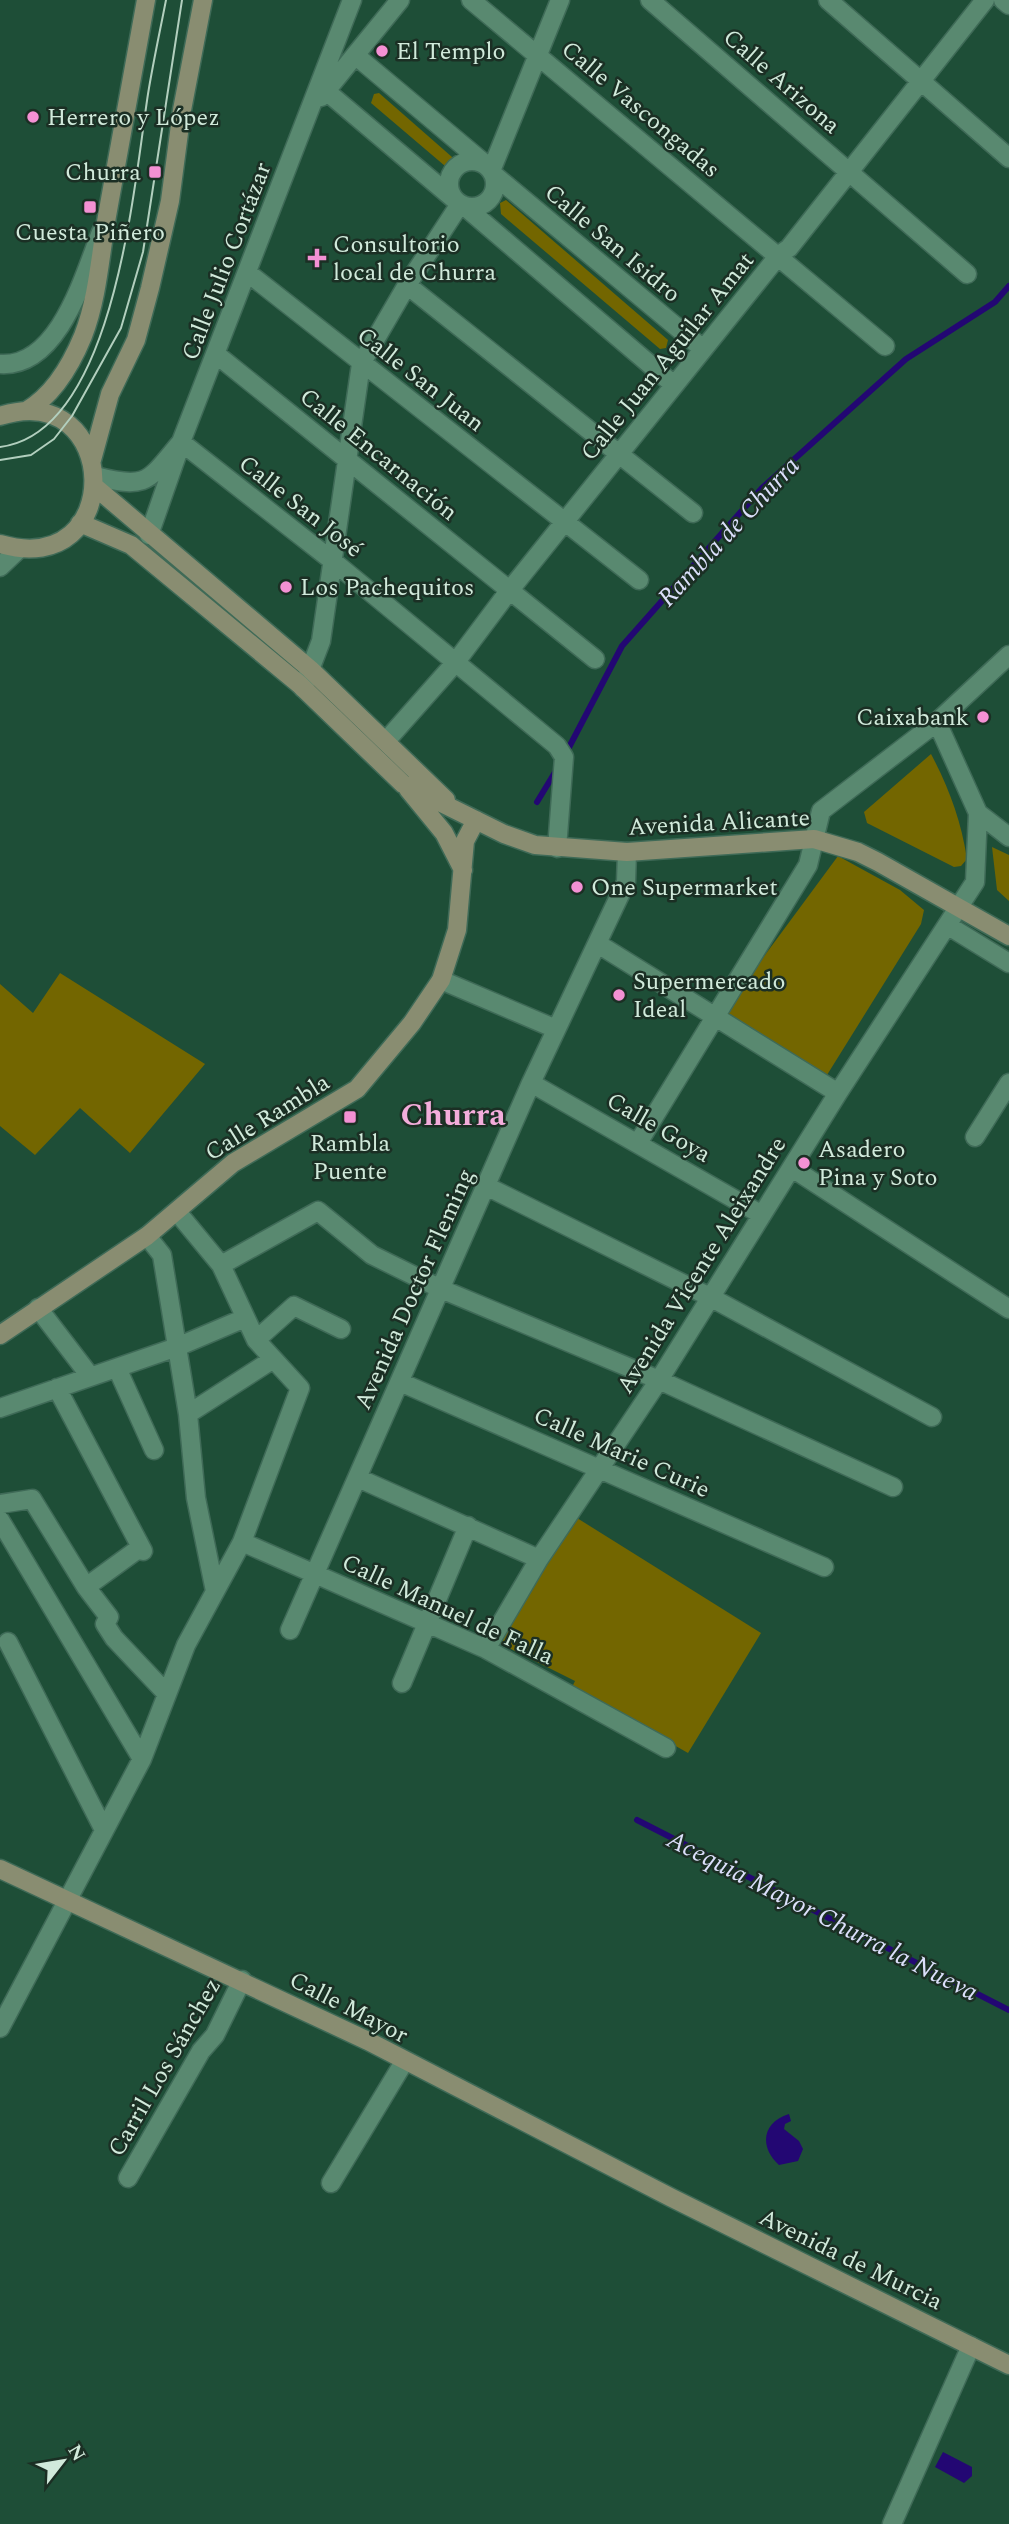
<svg xmlns="http://www.w3.org/2000/svg" width="1009" height="2524" font-family="Spectral,serif">
  <rect width="100%" height="100%" fill="#1e4e37"/>
  <!-- green -->
  <path fill="#736600" d="M379,93L452,157L454,161L451,164L445,166L371,103L374,94Z
    M506,200L668,340L666,348L660,349L501,214L500,203Z
    M931,754C949,788 961,820 967,859L961,866L954,867L867,823L864,812Z
    M992,847L1009,855V901L997,890Z
    M838,856L900,890L924,910L921,924L827,1075L723,1012Z
    M60,973L205,1064L130,1153L80,1108L35,1155L0,1126V984L33,1013Z
    M577,1518L761,1633L688,1753L572,1687L575,1681L497,1642Z"/>
  <!-- water -->
  <path fill="#230773" d="M789,2114L791,2121L785,2124L784,2129L799,2141L803,2149L798,2161L779,2165C759,2147 762,2122 789,2114Z
    M943,2452L972,2467V2476L964,2483L935,2467Z"/>
  <g fill="none" stroke-linecap="round" stroke-linejoin="round">
    <!-- stream -->
    <path stroke="#230773" stroke-width="6" d="M566,753L622,646L762,488L906,359L995,302L1009,286
      M537,802L557,769
      M637,1820L1009,2010"/>
    <defs>
      <path id="street" d="M471,0L885,346
        M650,0L967,274
        M828,0L1009,158
        M1003,0L1009,5
        M355,55L485,164
        M326,91L455,200
        M321,97L400,0
        M449 184a23 23 0 1 1 46 0a23 23 0 1 1-46 0Z
        M491,171L560,0
        M493,174L703,349
        M463,205L674,385
        M248,273L639,580
        M407,285L693,513
        M217,355L595,659
        M0,364C59,368 84,275 101,232
        M181,442L334,562L557,746L564,757L557,848
        M95,476C148,490 148,481 181,442L352,0
        M149,535L178,452
        M0,567L19,549
        M303,688L321,641L361,364L407,285L460,204
        M386,741L455,663L509,591L779,255L789,248L985,0
        M978,813L1009,837
        M947,925L1009,963
        M598,944L838,1093
        M441,980L556,1029
        M531,1083L762,1215
        M975,1137L1009,1083
        M638,1143L808,865L821,811L937,722L1009,655
        M792,1168L1009,1309
        M486,1186L710,1297L932,1417
        M147,1236L162,1255L188,1414L196,1498L215,1591
        M221,1265L318,1211L372,1255L441,1289L659,1380L893,1487
        M38,1308L90,1376
        M256,1340L294,1306L341,1329
        M117,1368L154,1450
        M400,1382L824,1567
        M57,1388L143,1551
        M0,1408L177,1347L245,1318
        M188,1414L272,1360
        M358,1478L539,1559
        M0,1504L32,1499L86,1587L109,1617L105,1624L114,1638L166,1693
        M0,1520L142,1759
        M242,1542L486,1649L666,1748
        M86,1587L141,1547
        M290,1630L531,1083L626,882L627,852
        M8,1642L104,1830
        M486,1649L539,1559L659,1380L838,1093L975,882L978,813L937,722
        M402,1683L468,1526
        M0,2028L142,1759L186,1645L242,1542L300,1388L256,1340L221,1265L178,1213
        M128,2178L201,2051L215,2035L242,1980
        M331,2183L404,2062
        M892,2524L971,2346"/>
      <path id="secondary" d="M26,411C54,395 71,365 83,336C98,297 100,256 107,216C120,144 133,72 146,0
        M0,416C121,377 128,581 0,544
        M92,460L110,394L136,340L150,288L170,201L182,110L203,0
        M94,486L310,669L446,800
        M80,523L131,545L299,684L403,784L504,834L535,845L627,852L814,839L858,852L878,862L1009,936
        M408,789L444,833L463,870
        M0,1335L147,1236L233,1163L357,1089L412,1023L441,980L457,930L465,841L476,820
        M0,1869L368,2041L672,2198L1009,2365"/>
    </defs>
    <!-- street casing -->
    <use href="#street" stroke="#3f6a57" stroke-width="21"/>
    <!-- secondary casing -->
    <use href="#secondary" stroke="#3f6a57" stroke-width="21"/>
    <!-- street -->
    <use href="#street" stroke="#598970" stroke-width="18"/>
    <!-- secondary -->
    <use href="#secondary" stroke="#898d71" stroke-width="18"/>
    <!-- tram -->
    <path stroke="#b2cfbe" stroke-width="2" d="M0,447C115,433 134,184 148,94C153,63 160,31 166,0
      M0,460L31,455L54,439L72,416L121,328L143,252L182,0"/>
  </g>
  <!-- markers -->
  <g fill="#f491d4" stroke="#1b2f24" stroke-width="2.5">
    <circle cx="382" cy="51" r="7"/>
    <circle cx="33" cy="117" r="7"/>
    <rect x="148" y="165" width="14" height="14" rx="3.5"/>
    <rect x="83" y="200" width="14" height="14" rx="3.5"/>
    <path d="M313.5 247.5h7v7h7v7h-7v7h-7v-7h-7v-7h7z"/>
    <circle cx="286" cy="587" r="7"/>
    <circle cx="983" cy="717" r="7"/>
    <circle cx="577" cy="887" r="7"/>
    <circle cx="619" cy="995" r="7"/>
    <rect x="343" y="1110" width="14" height="14" rx="3.5"/>
    <circle cx="804" cy="1163" r="7"/>
  </g>
  <g text-anchor="middle" stroke-width="5" stroke-linejoin="round" paint-order="stroke">
    <!-- poi labels -->
    <g font-size="24" fill="#d1eadb" stroke="#1b2f24" text-anchor="start">
      <text x="396" y="59">El Templo</text>
      <text x="47" y="125">Herrero y López</text>
      <text x="141" y="180" text-anchor="end">Churra</text>
      <text x="90" y="240" text-anchor="middle">Cuesta Piñero</text>
      <text x="333" y="252">Consultorio<tspan x="333" dy="28">local de Churra</tspan></text>
      <text x="300" y="595">Los Pachequitos</text>
      <text x="969" y="725" text-anchor="end">Caixabank</text>
      <text x="591" y="895">One Supermarket</text>
      <text x="633" y="989">Supermercado<tspan x="633" dy="28">Ideal</tspan></text>
      <text x="350" y="1151" text-anchor="middle">Rambla<tspan x="350" dy="28">Puente</tspan></text>
      <text x="818" y="1157">Asadero<tspan x="818" dy="28">Pina y Soto</tspan></text>
    </g>
    <!-- street labels -->
    <g font-size="24" fill="#d1eadb" stroke="#1b2f24">
      <text transform="translate(782 81) rotate(41)" y="8">Calle Arizona</text>
      <text transform="translate(641 109) rotate(40)" y="8">Calle Vascongadas</text>
      <text transform="translate(613 243) rotate(40)" y="8">Calle San Isidro</text>
      <text transform="translate(226 261) rotate(-69)" y="8">Calle Julio Cortázar</text>
      <text transform="translate(667 356) rotate(-51)" y="8">Calle Juan Aguilar Amat</text>
      <text transform="translate(421 379) rotate(38)" y="8">Calle San Juan</text>
      <text transform="translate(379 454) rotate(39)" y="8">Calle Encarnación</text>
      <text transform="translate(301 506) rotate(38)" y="8">Calle San José</text>
      <text transform="translate(719 822) rotate(-3)" y="8">Avenida Alicante</text>
      <text transform="translate(267 1117) rotate(-32)" y="8">Calle Rambla</text>
      <text transform="translate(659 1127) rotate(30)" y="8">Calle Goya</text>
      <text transform="translate(701 1265) rotate(-58)" y="8">Avenida Vicente Aleixandre</text>
      <text transform="translate(414 1289) rotate(-66)" y="8">Avenida Doctor Fleming</text>
      <text transform="translate(622 1452) rotate(24)" y="8">Calle Marie Curie</text>
      <text transform="translate(448 1609) rotate(25)" y="8">Calle Manuel de Falla</text>
      <text transform="translate(349 2007) rotate(27)" y="8">Calle Mayor</text>
      <text transform="translate(164 2067) rotate(-60)" y="8">Carril Los Sánchez</text>
      <text transform="translate(851 2259) rotate(26)" y="8">Avenida de Murcia</text>
    </g>
    <!-- water labels -->
    <g font-size="26" font-style="italic" fill="#dbdffa" stroke="#1b2f24">
      <text transform="translate(728 531) rotate(-47)" y="9">Rambla de Churra</text>
      <text transform="translate(823 1915) rotate(27)" y="9">Acequia Mayor Churra la Nueva</text>
    </g>
    <!-- district labels -->
    <g font-size="32" font-weight="bold" fill="#f3addb" stroke="#1b2f24">
      <text x="453" y="1125">Churra</text>
    </g>
  </g>
  <!-- north arrow -->
  <g transform="translate(63 2461) rotate(59)" stroke="#1b2f24" stroke-width="5" paint-order="stroke">
  <path d="M0-5L12 26L0 18L-12 26Z" fill="#d1eadb"/>
  <text y="-10" font-size="19" font-weight="bold" text-anchor="middle" fill="#d1eadb">N</text>
  </g>
</svg>
